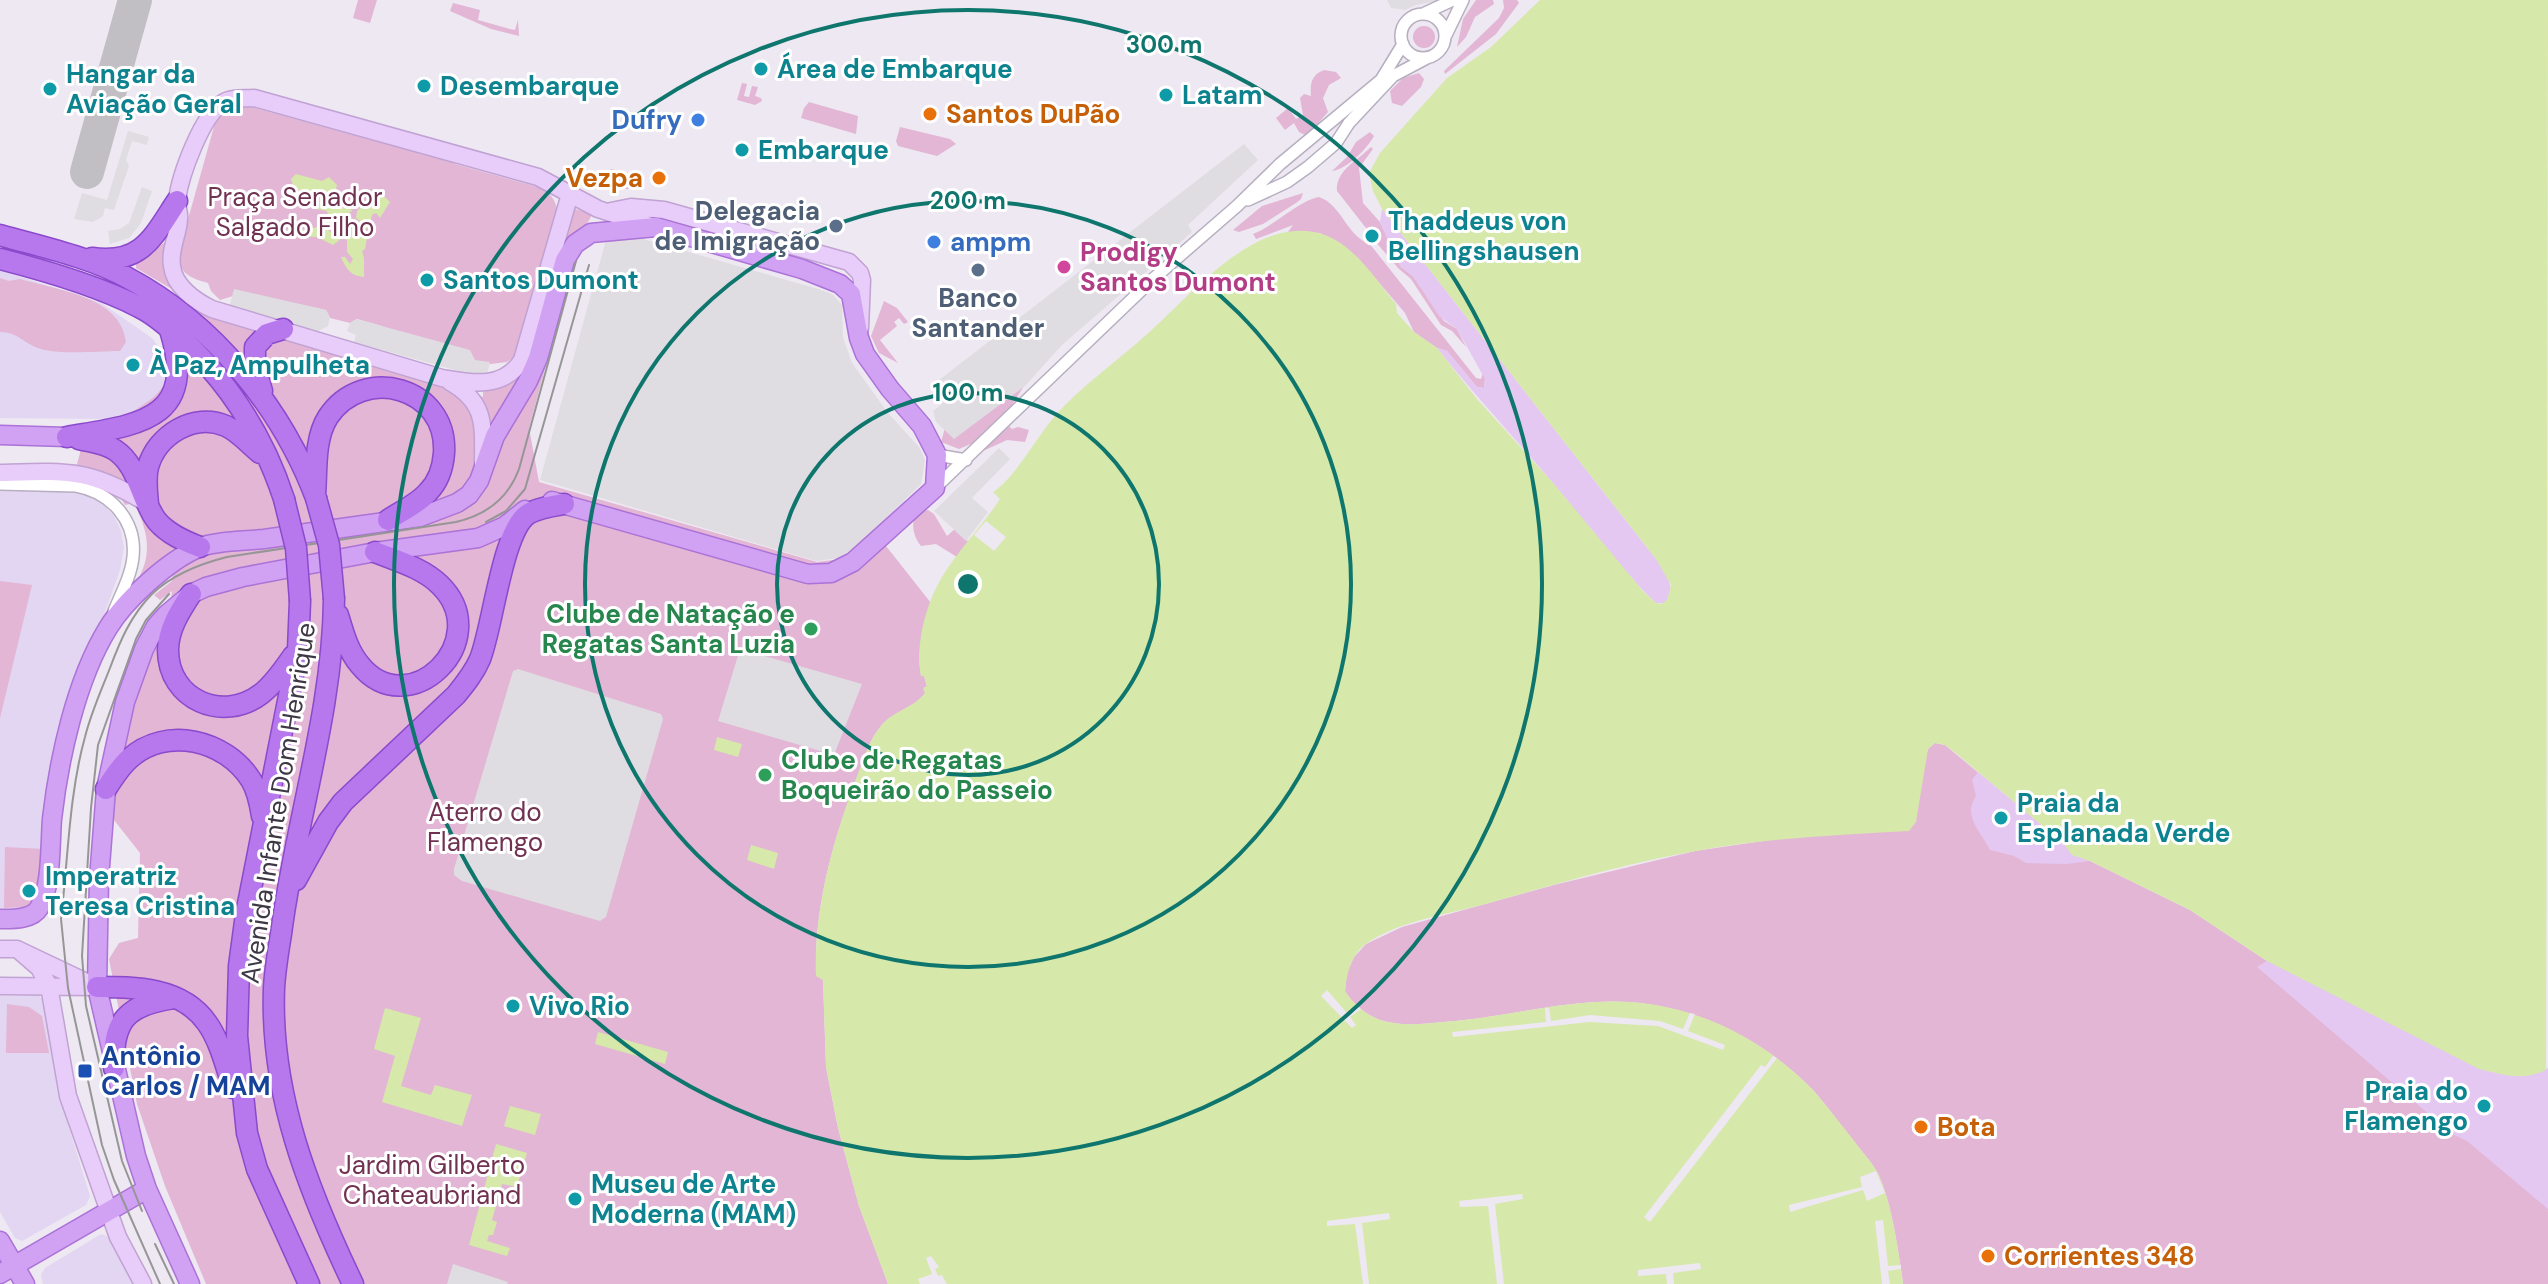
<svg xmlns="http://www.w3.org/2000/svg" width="2548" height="1284" font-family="'DM Sans',sans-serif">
  <rect width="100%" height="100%" fill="#eee8f2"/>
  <!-- commercial -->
  <path fill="#e2d6f2" d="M0,270L101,303L152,338L161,350L166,371L163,386L150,405L121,419L0,418Z
    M0,489H69L87,494L103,504L114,516L121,531L124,548L120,570L95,640L43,868L31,904L18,908H0Z
    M0,996H39L46,1002L57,1089L90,1196L86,1205L22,1241L15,1238L0,1212Z
    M101,1234L109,1237L134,1284H43L41,1275L45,1268Z"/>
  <!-- green -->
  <path fill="#e2b6d4" d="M358,0H377L370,23L353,18Z
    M1476,0H1493L1494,4L1475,17L1466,37L1457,47L1463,19Z
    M1503,0H1517L1519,3L1496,34L1445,74L1444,71L1499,18L1504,8Z
    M453,3L480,10L478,20L510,29L515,30L518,20L519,36L491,29L450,11Z
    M1413 37a11 11 0 1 1 22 0a11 11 0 1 1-22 0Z
    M1324,70L1336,72L1341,78L1329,85L1323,98L1328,112L1307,136L1299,132L1294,123L1285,130L1276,118L1288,108L1296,119L1303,115L1300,98L1304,94L1311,96C1310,84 1311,75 1324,70Z
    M1419,73L1424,79L1421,87L1402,106L1392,103L1390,91L1403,78Z
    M742,83L747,84L744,96L749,97L752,86L758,87L755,96L761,98L762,101L755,105L737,100Z
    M809,102L858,116L856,134L801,118L804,108Z
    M240,104L371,140C396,121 405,153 425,155C429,156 433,153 437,152L455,164L541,188C554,195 559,206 557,221L523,344L518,354L507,362L482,365L470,358L460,348L406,333L396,337L382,326L357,319L350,323L330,318L326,310L294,303L288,305L283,313L271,309L268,315L272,321V326L269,329L483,397V392L516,378L527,364L572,208L592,214C587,229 572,236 563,250L533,360L527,375L507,404L518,410C550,368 559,307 572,258H575L529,428L539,482L817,562L849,558L886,546L931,603C924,628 916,649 921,675H924L927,687L924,688L925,693C915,708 893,711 881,726C869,740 864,759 858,776C833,839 814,907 816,975L823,980L826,1067L838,1128L859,1206L888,1284H206L165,1186L137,1104L109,959L119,943L138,938L140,853L114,820L112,809L129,706L148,645L171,599L172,591L160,600L154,595L172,581L174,556L140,575C153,550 146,527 134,503L125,505L119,495C143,499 150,530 167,543C146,513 99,454 128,417C137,406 152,402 161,389C167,381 169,371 173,361C180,345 192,329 201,314L170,288L136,268V263L168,240C170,274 173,291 202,313L208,310L231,317L238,302L233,296L220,300L211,291L208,283C190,278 180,274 178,255L215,123L222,112Z
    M900,127L950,139L956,144L937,156L898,146L896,141Z
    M1370,132L1374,136C1366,150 1347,169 1332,171L1347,157L1356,142Z
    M1371,147L1373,149L1359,168L1363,203L1380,222L1401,267L1413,276L1444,321L1457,329L1466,347L1452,331L1441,325L1411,279L1399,269L1374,240L1373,231L1366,228L1337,191C1335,171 1358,160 1371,147Z
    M611,169L615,170V173L639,179L636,189H623L600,181L603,170L610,172Z
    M1303,193L1301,199L1296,203L1263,224L1239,232L1233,230L1262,206Z
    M1319,197C1341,204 1349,239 1369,243L1476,378L1481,379L1483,373L1485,379L1484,388L1477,387L1447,351L1437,348L1414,332L1405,313L1358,258L1320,233L1288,232L1293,225L1256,239L1253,234C1274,226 1300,200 1319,197Z
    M0,278L9,281L20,279C57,290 121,296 126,342L120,351C97,351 62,355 41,349C23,344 19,332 0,332Z
    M884,301L897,308L908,322L904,324L899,318L894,322L897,326L880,340L898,363L879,353L871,336Z
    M1024,386L1010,408L1008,425L1012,429L1018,427L1029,430L1025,442L1007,440L983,451C969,442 976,442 959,449L941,442L946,424Z
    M81,449C110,454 119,463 130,490L76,468Z
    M928,510L934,514L947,536L955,529L965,531L968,543L957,557L936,544L921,546C911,534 908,513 928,510Z
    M0,581L32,585L0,718Z
    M1935,743L1945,745L2064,844L2072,855L2090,861L2190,910L2267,961L2546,1070L2548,1068V1284H1903C1899,1253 1891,1198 1877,1172C1871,1161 1862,1152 1855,1143C1841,1125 1828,1107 1813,1090C1764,1040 1701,1008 1630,1002C1568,998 1505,1018 1443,1022C1425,1024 1406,1026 1388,1022C1371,1019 1354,1006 1345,991L1347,973L1354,957L1366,944L1402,927L1554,885L1695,851L1790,837L1925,760L1928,749Z
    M5,847L44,849L43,868L35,899L25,907L4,908Z
    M7,1004L29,1007L42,1016L49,1053H6Z"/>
  <!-- sand -->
  <path fill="#e4c8f2" d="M1382,209L1656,559C1666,574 1677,586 1665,603H1656C1619,568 1589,526 1556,487C1517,440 1475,396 1437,348L1447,351L1477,387L1484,388L1485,379L1457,329L1439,316L1413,276L1401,267L1395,257L1380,222Z
    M1978,772L2064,844L2072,855L2090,861L2067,864L2026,863L2014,856L1990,850C1981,832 1962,816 1976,796L1972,780Z
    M2267,961L2546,1070L2548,1068V1209L2467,1141L2452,1134L2257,967Z"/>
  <!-- parking -->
  <path fill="#dfdde1" d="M1387,0H1441L1416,5L1405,10L1391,8Z
    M128,131L149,137L147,145L132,141L126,160L129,166L114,210L105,208L103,216L93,222L74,219L82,193L107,200Z
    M1244,144L1258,160L1188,225L1192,232L1062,345L1025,386L954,439L936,422L933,411L942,404L930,387Z
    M142,187L152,191L141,223L129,238L110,244L108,231L120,229L129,223Z
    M636,237L818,289L832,294L842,305L843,337L852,363L888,413L919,447L925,460L921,484L855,548L838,558L816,561L540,480L606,240Z
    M234,289L326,310L330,318L328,326L316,332L229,308Z
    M356,319L470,350L475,360L490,362L487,374L473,375L354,342L356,335L347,331L350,323Z
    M999,448L1010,459L972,498L988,512L966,541L934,511Z
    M740,649L862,684L834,755L718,721Z
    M518,669L661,714L663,719L606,917L600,921L462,881L454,875V869L513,671Z
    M453,1264L508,1282L507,1284H447Z"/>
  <!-- water -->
  <path fill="#d7e8ab" d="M1540,0H2548L2546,1070C2522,1081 2504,1075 2479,1069L2267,961L2190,910L2090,861L2072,855L2064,844L1957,754L1945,745L1935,743L1928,749L1916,822L1909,831C1837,835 1767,838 1696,851C1626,863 1557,884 1489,903C1450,914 1401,920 1367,943C1351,954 1347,973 1345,991C1354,1006 1371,1019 1388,1022C1406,1026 1425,1024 1443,1022C1505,1018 1568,998 1630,1002C1701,1007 1764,1040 1813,1090C1828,1107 1841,1125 1855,1142C1862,1152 1871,1161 1877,1172C1891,1198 1899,1253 1903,1284H888L859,1206L838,1128L826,1067L823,980L816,976C814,907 833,840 857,776C864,759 869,740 881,726C892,711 914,708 925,693L923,688L927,686L924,676H921C915,644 926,602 944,574C960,548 983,525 1000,499L993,492C1015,478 1036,438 1054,417C1080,387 1115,363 1145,336C1189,298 1255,213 1322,234C1354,244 1375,279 1396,304L1397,313L1414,332L1437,348L1477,399L1554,484L1643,591L1656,603L1661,604L1667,600L1671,585L1656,559L1382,209L1373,191L1369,173L1380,153L1447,78L1491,47Z
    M296,174L322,181L329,177L337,185L333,201L339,207L353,210L343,217L345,219L352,217L354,224L360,221L356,218L357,211L372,196L385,197L390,202L380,218L376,213L372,215L370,225L364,231L367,238L365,249L362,251L364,258V277C351,276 346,269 341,257H345L350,264L353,259L347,252V240L342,238L333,245L317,237L298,236L287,231L289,226L292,225L305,230L322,226L338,237L349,228L344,224L330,222L327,211L317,209L292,183L291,179Z
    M717,737L742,744L738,757L714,750Z
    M751,845L778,853L774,869L747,860Z
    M385,1008L421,1018L401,1086L431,1095L435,1085L472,1095L462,1126L382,1102L395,1056L374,1049Z
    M598,1032L668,1052L665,1064L595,1044Z
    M510,1106L541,1114L535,1135L504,1126Z
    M496,1144L527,1153L517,1187L502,1184L492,1220L497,1222L493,1235H489L487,1241L510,1248L507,1256L469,1245Z"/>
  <!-- pier -->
  <path fill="#eee8f2" d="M986,521L1006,537L994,551L974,535Z
    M1327,990L1347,1013L1357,1006L1361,1009L1350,1017L1356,1025L1352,1028L1321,996Z
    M1545,1008H1549L1551,1021L1590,1015L1660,1021L1683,1029L1690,1013L1695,1014L1688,1031L1725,1045L1723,1050L1658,1026L1589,1022L1453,1037L1452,1032L1546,1022Z
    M1773,1056L1777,1058L1650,1222L1644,1217L1761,1065L1765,1067Z
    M1876,1171L1885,1193L1867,1201L1863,1190L1790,1212L1789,1205L1862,1187L1860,1177Z
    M1522,1194L1523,1199L1495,1204L1504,1284H1497L1488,1206L1460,1207L1459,1201Z
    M1389,1213L1390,1219L1362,1223L1369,1284H1363L1355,1224L1327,1226V1221Z
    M1883,1220L1888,1266L1901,1265V1269L1888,1271L1890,1284H1882L1875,1221Z
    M931,1256L939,1267L935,1269L938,1276L942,1275L947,1284H920L918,1279L932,1274L926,1258Z
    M1700,1263L1701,1269L1673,1273L1674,1284H1667L1666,1274L1638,1276V1270Z"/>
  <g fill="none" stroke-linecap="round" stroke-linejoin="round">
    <!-- taxiway -->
    <path stroke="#c2bfc4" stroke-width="34" d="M87,172L135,0"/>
    <defs>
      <path id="street" d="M1425,13L1453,0
        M1401 36a22 22 0 1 1 44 0a22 22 0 1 1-44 0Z
        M1446,35L1463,0
        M1248,200L1287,182L1308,167L1336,143L1349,123L1393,76L1427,58
        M937,455L966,460
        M0,484L76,486C110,492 137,520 133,557C131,576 121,594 114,611
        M935,488L1153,279L1237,206L1280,164L1381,80L1403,44"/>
      <path id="secondary" d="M570,194L522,360C503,390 471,383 442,378L212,309C195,301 174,286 172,266C169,249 179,234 179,218C180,212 176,206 177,200C180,176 202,114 224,102C232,97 245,99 254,98L538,177L598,209L651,226
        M611,211L631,207L664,210L849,262L860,273L862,280L860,328
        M450,382C487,403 483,426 483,465
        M0,473C66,471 90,468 148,504
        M0,949H17L97,987
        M17,949L39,968L49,986L68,1096L118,1237L143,1284
        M0,986L95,987"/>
      <path id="primary" d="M0,435L67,437
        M0,919C12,919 32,920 39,908C52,887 50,843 52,819C59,758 76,680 108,628C125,600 168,561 198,548C214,541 245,541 264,539C316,532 368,524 420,517L457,503L469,495L479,481L495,436L528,381L538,358L565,260L575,244L591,233L656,227L802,269L840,284L851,294L859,338L865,354L890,389L922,426L937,455L935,488L853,562L831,573L808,574L552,501
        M0,1241L25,1284
        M0,1274L147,1189
        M190,1284L147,1189L136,1156L97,987L99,879L106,789L125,702L144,649L156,626L166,615L191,594L206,587L243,577L375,552L478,538L505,526L525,510"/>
      <path id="highway" d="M0,235C42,247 90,257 128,278C214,324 282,408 316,498
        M92,258C142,265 153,237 177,201
        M0,259C43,270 100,287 139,307C156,315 169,328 183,340C230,384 264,438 284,499
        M262,391L255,366V347L267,334L283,329
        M67,437C135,425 199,422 170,330
        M79,439C91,442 104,443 115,450C139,466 140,499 157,521C168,534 184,541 200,547
        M315,495C317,470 314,439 328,417C363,364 448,387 444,453C443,467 438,482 428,492C418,504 401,511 388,520
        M148,504C147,492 145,479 148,467C157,435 194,412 226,426C239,432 249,444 260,453
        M191,594C180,611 168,629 168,650C168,700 223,723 261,694C274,684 284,669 293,656
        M334,599C333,712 295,823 281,934C278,952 275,970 274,988C270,1094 308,1190 353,1284
        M300,601L298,650L246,914L239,966L237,1036L247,1133L257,1169L309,1284
        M338,615C343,632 348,651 360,665C409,725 496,640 440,585C423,568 397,561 375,552
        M106,789C113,778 120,767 129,759C166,725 226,740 251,780C258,791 260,804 262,816
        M296,880L328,822L343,802L456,695C465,684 474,673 480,659C493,627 502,531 528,514C538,508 552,506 564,504
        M97,987C135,987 182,987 207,1023C220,1041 226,1067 233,1088
        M114,1068C112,1020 127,1005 174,998"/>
    </defs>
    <!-- street casing -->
    <use href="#street" stroke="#b7afc0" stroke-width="14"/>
    <!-- secondary casing -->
    <use href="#secondary" stroke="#c0a2d3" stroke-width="19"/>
    <!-- primary casing -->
    <use href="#primary" stroke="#ab72d7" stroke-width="21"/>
    <!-- highway casing -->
    <use href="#highway" stroke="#8b49cc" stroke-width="23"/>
    <!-- street -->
    <use href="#street" stroke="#fff" stroke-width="11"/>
    <!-- secondary -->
    <use href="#secondary" stroke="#e8ccf9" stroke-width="16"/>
    <!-- primary -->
    <use href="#primary" stroke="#d1a1f3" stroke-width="18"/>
    <!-- highway -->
    <use href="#highway" stroke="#b778ee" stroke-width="20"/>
    <!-- tram -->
    <path stroke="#969696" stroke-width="2" d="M486,522L506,511L525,489L589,265
      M142,1211L122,1161L86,1006L82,956L91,808L98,745L136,639L146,620L169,594
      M155,1244L174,1284
      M160,1284L114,1180L102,1145L68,988L61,919C68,860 69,794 85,737C91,713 101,691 110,668C120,641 131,615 152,594C173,574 199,564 227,557L456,522C486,515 508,499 519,469L576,261"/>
    <defs>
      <path id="highway-bridge" d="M316,498L329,545L334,599
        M284,499L296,548L300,601"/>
    </defs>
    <!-- highway-bridge casing -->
    <use href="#highway-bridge" stroke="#8b49cc" stroke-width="23" stroke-linecap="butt"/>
    <!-- highway-bridge -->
    <use href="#highway-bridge" stroke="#b778ee" stroke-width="20"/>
  </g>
  <!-- distance rings -->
  <g fill="none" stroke="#0f766e" stroke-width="4">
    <circle cx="968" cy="584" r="191"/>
    <circle cx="968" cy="584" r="383"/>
    <circle cx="968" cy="584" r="574"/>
  </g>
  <!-- markers -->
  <g fill="#0f9aa8" stroke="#fff" stroke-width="3">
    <circle cx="761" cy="69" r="8"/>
    <circle cx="424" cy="86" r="8"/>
    <circle cx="50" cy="89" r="8"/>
    <circle cx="1166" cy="95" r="8"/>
    <circle cx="742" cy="150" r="8"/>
    <circle cx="1372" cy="236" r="8"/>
    <circle cx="427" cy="280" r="8"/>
    <circle cx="133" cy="365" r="8"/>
    <circle cx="2001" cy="818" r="8"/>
    <circle cx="29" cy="891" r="8"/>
    <circle cx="513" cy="1006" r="8"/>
    <circle cx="2484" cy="1106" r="8"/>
    <circle cx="575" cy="1199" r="8"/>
  </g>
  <g fill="#e8710a" stroke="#fff" stroke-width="3">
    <circle cx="930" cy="114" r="8"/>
    <circle cx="659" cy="178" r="8"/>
    <circle cx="1921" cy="1127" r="8"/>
    <circle cx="1988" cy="1256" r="8"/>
  </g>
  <g fill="#3f7fe0" stroke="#fff" stroke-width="3">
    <circle cx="698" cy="120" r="8"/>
    <circle cx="934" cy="242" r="8"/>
  </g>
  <g fill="#5c6f8a" stroke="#fff" stroke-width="3">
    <circle cx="836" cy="226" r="8"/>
    <circle cx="978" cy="270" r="8"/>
  </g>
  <circle fill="#d1479c" stroke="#fff" stroke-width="3" cx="1064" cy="267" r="8"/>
  <g fill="#2e9e5b" stroke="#fff" stroke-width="3">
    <circle cx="811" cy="629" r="8"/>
    <circle cx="765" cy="775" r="8"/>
  </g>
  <rect fill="#1a4fb4" stroke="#fff" stroke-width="3" x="77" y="1063" width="16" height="16" rx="4"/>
  <g text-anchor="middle" stroke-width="6" stroke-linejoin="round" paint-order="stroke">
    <!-- culture labels -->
    <g font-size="26" font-weight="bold" fill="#0d838f" stroke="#fff" text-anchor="start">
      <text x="777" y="78">Área de Embarque</text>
      <text x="66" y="83">Hangar da<tspan x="66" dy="30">Aviação Geral</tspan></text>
      <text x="440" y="95">Desembarque</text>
      <text x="1182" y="104">Latam</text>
      <text x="758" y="159">Embarque</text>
      <text x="1388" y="230">Thaddeus von<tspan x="1388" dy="30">Bellingshausen</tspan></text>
      <text x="443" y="289">Santos Dumont</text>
      <text x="149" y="374">À Paz, Ampulheta</text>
      <text x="2017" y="812">Praia da<tspan x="2017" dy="30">Esplanada Verde</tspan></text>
      <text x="45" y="885">Imperatriz<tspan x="45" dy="30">Teresa Cristina</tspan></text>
      <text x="529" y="1015">Vivo Rio</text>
      <text x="2468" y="1100" text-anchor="end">Praia do<tspan x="2468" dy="30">Flamengo</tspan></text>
      <text x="591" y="1193">Museu de Arte<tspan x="591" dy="30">Moderna (MAM)</tspan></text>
    </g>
    <!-- food labels -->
    <g font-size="26" font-weight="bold" fill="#c56008" stroke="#fff" text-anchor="start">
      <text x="946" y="123">Santos DuPão</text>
      <text x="643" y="187" text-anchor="end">Vezpa</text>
      <text x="1937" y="1136">Bota</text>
      <text x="2004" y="1265">Corrientes 348</text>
    </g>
    <!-- shop labels -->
    <g font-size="26" font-weight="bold" fill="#366cbe" stroke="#fff" text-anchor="end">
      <text x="682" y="129">Dufry</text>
      <text x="950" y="251" text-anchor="start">ampm</text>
    </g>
    <!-- park labels -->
    <g font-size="26" fill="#713151" stroke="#fff">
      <text x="295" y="206">Praça Senador<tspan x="295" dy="30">Salgado Filho</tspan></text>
      <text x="485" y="821">Aterro do<tspan x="485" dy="30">Flamengo</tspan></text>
      <text x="432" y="1174">Jardim Gilberto<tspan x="432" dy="30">Chateaubriand</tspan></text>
    </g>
    <!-- service labels -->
    <g font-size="26" font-weight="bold" fill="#4e5e75" stroke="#fff" text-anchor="end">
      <text x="820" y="220">Delegacia<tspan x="820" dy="30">de Imigração</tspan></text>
      <text x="978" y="307" text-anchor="middle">Banco<tspan x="978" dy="30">Santander</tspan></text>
    </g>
    <!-- hotel labels -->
    <g font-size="26" font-weight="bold" fill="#b23c85" stroke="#fff" text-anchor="start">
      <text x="1080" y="261">Prodigy<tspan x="1080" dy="30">Santos Dumont</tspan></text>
    </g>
    <!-- leisure labels -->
    <g font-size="26" font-weight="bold" fill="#27864d" stroke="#fff" text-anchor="end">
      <text x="795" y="623">Clube de Natação e<tspan x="795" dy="30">Regatas Santa Luzia</tspan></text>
      <text x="781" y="769" text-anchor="start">Clube de Regatas<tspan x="781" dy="30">Boqueirão do Passeio</tspan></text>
    </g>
    <!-- street labels -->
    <g font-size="26" fill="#3e3845" stroke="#fff">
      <text transform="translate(278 803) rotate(-81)" y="9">Avenida Infante Dom Henrique</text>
    </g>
    <!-- transit labels -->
    <g font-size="26" font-weight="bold" fill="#164399" stroke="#fff" text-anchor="start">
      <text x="101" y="1065">Antônio<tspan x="101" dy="30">Carlos / MAM</tspan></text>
    </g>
  </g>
  <circle cx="968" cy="584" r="12" fill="#0f766e" stroke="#fff" stroke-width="4"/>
  <g font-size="24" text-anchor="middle" font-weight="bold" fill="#0f766e" stroke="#fff" stroke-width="6" stroke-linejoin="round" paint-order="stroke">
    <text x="1164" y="53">300 m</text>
    <text x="968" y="209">200 m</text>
    <text x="968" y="401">100 m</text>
  </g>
</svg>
